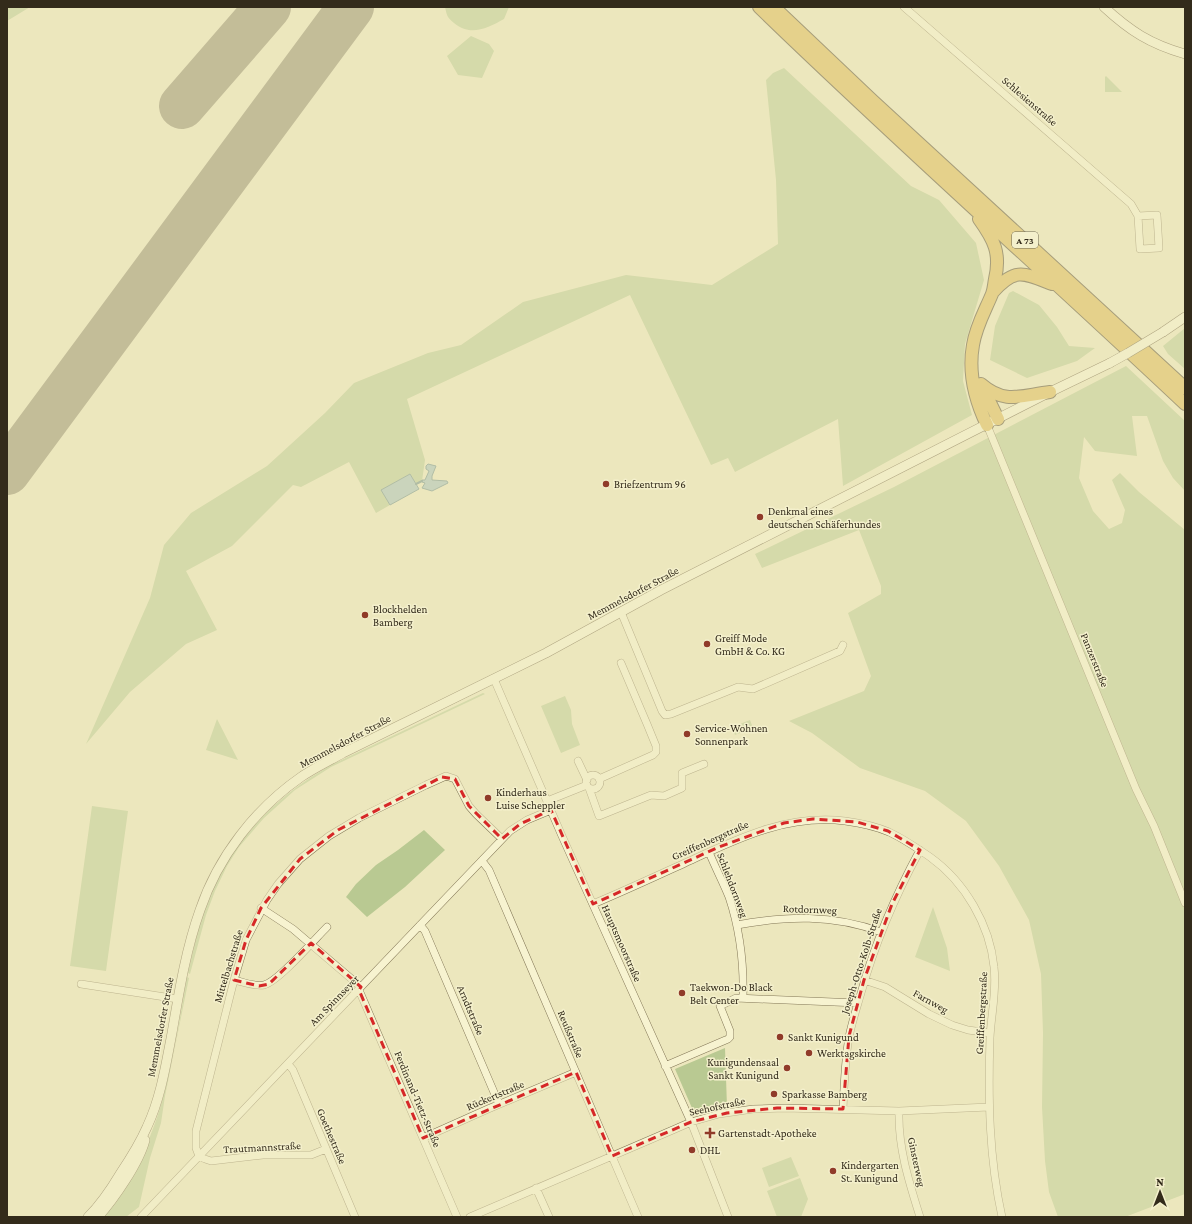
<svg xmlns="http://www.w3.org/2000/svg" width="1192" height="1224" font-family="'Crimson Pro',serif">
  <rect width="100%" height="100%" fill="#ece7bd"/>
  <!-- green -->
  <path fill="#b9c992" d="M7,7H30L7,21Z
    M445,7H509L504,19C488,28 470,37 454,23C447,17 447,16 445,7Z
    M471,36L489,44L494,51L482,78L458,75L447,56Z
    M784,68L911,186L939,200L976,243L984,280L965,344L963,381L972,415L843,486L838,419L735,472L728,458L711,465L630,295L407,399L425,460L422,481L416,484L410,474L382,490L390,505L376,513L349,462L301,487L293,485L232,546L186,571L217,630L186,644L130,692L86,744L150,598L164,545L191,513L267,466L325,413L354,383L428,353L461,345L523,302L626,275L712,285L778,244L776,180L766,80L773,73Z
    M1106,76L1122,92H1105V77Z
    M1013,291L1039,305L1057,327L1069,346L1095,348L1077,361L1027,378L990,360L995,326L1009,293Z
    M1185,328V369L1168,354L1163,346Z
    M1126,366L1185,421V491L1173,478L1163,461L1147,416H1132L1137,456L1095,451L1084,437L1079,478L1093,511L1109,529L1122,523L1125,510L1112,480L1120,473L1139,492L1185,530V1194L1125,1217H1058L1049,1192L1045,1161L1042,1107L1043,1033L1041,974L1029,920L999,866L966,821L925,791L860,768L812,733L789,721L864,691L871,676L848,613L881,594V586L859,530L762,568L755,554L894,487Z
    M483,693L485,694L331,767L295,790L264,818L239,847L227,866L215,891L206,915L190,974L188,973C194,948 199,921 209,897C236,836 276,796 333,764Z
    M565,696L571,710L572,724L580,745L561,753L541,706Z
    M217,719L238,760L206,750Z
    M750,720L753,728L735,735L732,727Z
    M92,806L128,811L106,971L70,966Z
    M424,830L445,850L405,887L367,917L346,897L356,884L376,865L398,850Z
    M933,907L947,948L950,971L915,957Z
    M187,977L189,978L165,1096L161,1123L150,1158L139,1207L126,1217H102C114,1199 129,1180 139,1161C168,1104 176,1039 187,977Z
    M725,1048L727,1107L695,1115L675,1069Z
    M791,1157L799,1176L769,1187L762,1168Z
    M800,1178L808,1199L801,1217H777L767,1191Z"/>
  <!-- water -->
  <path fill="#a1bdba" stroke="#698a88" d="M428,464L436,466L432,476V480L447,481L448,483L432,491L422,488L425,483L422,482V480H425L429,471L426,469V466Z
    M410,474L419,489L390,505L381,490Z"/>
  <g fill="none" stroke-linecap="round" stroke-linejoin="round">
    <!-- stream -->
    <path stroke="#698a88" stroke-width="2" d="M416,484L422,481"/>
    <!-- runway -->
    <path stroke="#90896c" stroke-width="46" d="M182,106L268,7
      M7,472L351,7"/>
    <defs>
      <path id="street" d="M904,7L1131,204L1138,216L1140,249L1159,248L1157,215L1138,216
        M987,425L1136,789L1154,826L1185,903
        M621,612L662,711L665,715L671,714L738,687L753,689L840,651L843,645
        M494,679L562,836L691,1122L728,1217
        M578,761L587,780
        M586 782a7 7 0 1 1 14 0a7 7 0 1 1-14 0Z
        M599,779L653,755L656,752V746L647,724L621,663
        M589,788L599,816L651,795L664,796L682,788V773L704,764
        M547,801L587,785
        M709,852C715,867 723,882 729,897C740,930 744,963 743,998
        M482,861L489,870L638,1217
        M593,904C624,891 654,877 685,863C737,839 786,814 845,821C860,823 875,826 889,832C904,839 917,848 930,857C965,882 990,925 994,967C997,991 991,1015 990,1038C988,1098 989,1158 1002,1217
        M261,908L293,929L361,987
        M420,925L425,931L499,1104
        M737,925C787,916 832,914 881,932
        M234,980C243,982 255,987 264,985C278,982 315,939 327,927
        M864,980L885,987L929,1014L952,1025L968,1030L990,1033
        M81,984L178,999
        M359,990L457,1217
        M288,1064L293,1070L355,1217
        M665,1066L728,1039L730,1037V1031L720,1006L736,998L858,1003
        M843,1109C844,1085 845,1060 849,1037C852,1022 857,1007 861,993C875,943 895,896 920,850
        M899,1111C898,1148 909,1182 920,1217
        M423,1138L488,1109L576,1072
        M199,1156L196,1148V1131L234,980L246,940L267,900L278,884L300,859L329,836L359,818L426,785L446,776L455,779L469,806L476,814L502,839
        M199,1156L205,1159L211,1161L263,1155H311L326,1149
        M536,1188L549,1217
        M141,1217L510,831L527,820L551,810
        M470,1217L675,1129L691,1122L719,1114L753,1109L785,1108L899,1111L989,1107"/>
      <path id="secondary" d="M1104,7C1130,31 1150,44 1185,54
        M1163,332L1185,317
        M88,1217C101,1204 111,1189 120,1174C130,1159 140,1143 147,1127C161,1097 166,1064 172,1033C179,992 186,949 200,910C218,857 255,809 301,777C314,768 329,761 343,753L546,653L661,590L1050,392L1110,363
        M98,1217C114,1199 139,1163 145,1140"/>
      <path id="highway" d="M759,7C898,142 1044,271 1185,404
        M774,7L872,100L1185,388
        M979,219C994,240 1001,253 995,279C994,284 994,289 992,294C985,311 976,326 973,345C968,373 975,400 987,425
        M993,292C1015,267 1024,273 1052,284
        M981,384C1005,405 1022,395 1050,392
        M982,386L998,419"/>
    </defs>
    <!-- street casing -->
    <use href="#street" stroke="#837757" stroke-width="8"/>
    <!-- secondary casing -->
    <use href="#secondary" stroke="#65573a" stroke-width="10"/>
    <!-- highway casing -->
    <use href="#highway" stroke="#51442b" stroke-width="14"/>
    <!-- street -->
    <use href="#street" stroke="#f7f3d0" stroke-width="7"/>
    <!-- secondary -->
    <use href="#secondary" stroke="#f7f3d0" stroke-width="9"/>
    <!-- highway -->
    <use href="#highway" stroke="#dbb74e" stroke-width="12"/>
    <defs>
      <path id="secondary-bridge" d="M1110,363L1128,353L1163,332"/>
    </defs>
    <!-- secondary-bridge casing -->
    <use href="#secondary-bridge" stroke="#65573a" stroke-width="10" stroke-linecap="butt"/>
    <!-- secondary-bridge -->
    <use href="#secondary-bridge" stroke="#f7f3d0" stroke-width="9"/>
  </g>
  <!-- marked area -->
  <path d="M0 0H1192V1224H0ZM442,777L455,779L469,806L502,839L520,824L551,810L593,904L719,847L784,823L813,819L857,822L888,831L920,850L892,904L864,980L849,1036L843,1109L777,1108L727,1113L691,1122L612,1156L576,1072L423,1138L359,990L361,987L311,943L269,984L259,986L234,980L246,940L261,908L300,859L338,830Z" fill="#ece7bd" fill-opacity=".55" fill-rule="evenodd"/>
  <path fill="none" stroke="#d62828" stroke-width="3" stroke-dasharray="8 5" stroke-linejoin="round" d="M442,777L455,779L469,806L502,839L520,824L551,810L593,904L719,847L784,823L813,819L857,822L888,831L920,850L892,904L864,980L849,1036L843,1109L777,1108L727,1113L691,1122L612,1156L576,1072L423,1138L359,990L361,987L311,943L269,984L259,986L234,980L246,940L261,908L300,859L338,830Z"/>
  <!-- markers -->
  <g fill="#903b29" stroke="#f4f0cc" stroke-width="1.5">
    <circle cx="606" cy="484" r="4"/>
    <circle cx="760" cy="517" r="4"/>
    <circle cx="365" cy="615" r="4"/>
    <circle cx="707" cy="644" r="4"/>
    <circle cx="687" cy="734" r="4"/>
    <circle cx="488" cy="798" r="4"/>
    <circle cx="682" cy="993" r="4"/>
    <circle cx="780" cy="1037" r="4"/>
    <circle cx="809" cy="1053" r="4"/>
    <circle cx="787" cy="1068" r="4"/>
    <circle cx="774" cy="1094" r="4"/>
    <path d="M708 1127h4v4h4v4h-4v4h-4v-4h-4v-4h4z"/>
    <circle cx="692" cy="1150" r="4"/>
    <circle cx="833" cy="1171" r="4"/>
  </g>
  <g text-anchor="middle" stroke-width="3" stroke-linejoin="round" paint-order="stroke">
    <!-- shield labels -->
    <rect fill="#f4f0cc" stroke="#6d6650" stroke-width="1" x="1012" y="232" width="26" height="16" rx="3"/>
    <g font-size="10" font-weight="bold" fill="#332b1b">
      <text x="1025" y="244">A 73</text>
    </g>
    <!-- street labels -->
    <g font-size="11" fill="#332b1b" stroke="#f4f0cc">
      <text transform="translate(1030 101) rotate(41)" y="4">Schlesienstraße</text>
      <text transform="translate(633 593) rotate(-28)" y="4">Memmelsdorfer Straße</text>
      <text transform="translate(1095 660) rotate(68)" y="4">Panzerstraße</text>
      <text transform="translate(345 741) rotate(-28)" y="4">Memmelsdorfer Straße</text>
      <text transform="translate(710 840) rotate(-24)" y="4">Greiffenbergstraße</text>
      <text transform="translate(733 885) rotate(69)" y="4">Schlehdornweg</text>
      <text transform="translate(810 909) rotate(2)" y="4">Rotdornweg</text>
      <text transform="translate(622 943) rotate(66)" y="4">Hauptsmoorstraße</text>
      <text transform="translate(861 961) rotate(-72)" y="4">Joseph-Otto-Kolb-Straße</text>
      <text transform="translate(228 966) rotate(-73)" y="4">Mittelbachstraße</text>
      <text transform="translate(334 1000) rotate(-46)" y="4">Am Spinnseyer</text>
      <text transform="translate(931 1001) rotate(29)" y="4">Farnweg</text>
      <text transform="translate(471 1010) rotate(67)" y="4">Arndtstraße</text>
      <text transform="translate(981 1013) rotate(-87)" y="4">Greiffenbergstraße</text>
      <text transform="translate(160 1027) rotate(-79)" y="4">Memmelsdorfer Straße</text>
      <text transform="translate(571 1034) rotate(67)" y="4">Reußstraße</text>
      <text transform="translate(495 1095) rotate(-23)" y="4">Rückertstraße</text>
      <text transform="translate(418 1099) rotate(67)" y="4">Ferdinand-Tietz-Straße</text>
      <text transform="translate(717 1106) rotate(-12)" y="4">Seehofstraße</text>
      <text transform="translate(332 1136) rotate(67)" y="4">Goethestraße</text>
      <text transform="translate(262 1147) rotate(-3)" y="4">Trautmannstraße</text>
      <text transform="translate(917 1162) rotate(78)" y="4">Ginsterweg</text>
    </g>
    <!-- poi labels -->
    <g font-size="11" fill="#332b1b" stroke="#f4f0cc" text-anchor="start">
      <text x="614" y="488">Briefzentrum 96</text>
      <text x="768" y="515">Denkmal eines<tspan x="768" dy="13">deutschen Schäferhundes</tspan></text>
      <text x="373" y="613">Blockhelden<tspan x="373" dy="13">Bamberg</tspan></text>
      <text x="715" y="642">Greiff Mode<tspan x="715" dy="13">GmbH &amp; Co. KG</tspan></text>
      <text x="695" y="732">Service-Wohnen<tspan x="695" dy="13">Sonnenpark</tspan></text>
      <text x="496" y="796">Kinderhaus<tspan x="496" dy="13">Luise Scheppler</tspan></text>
      <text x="690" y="991">Taekwon-Do Black<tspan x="690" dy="13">Belt Center</tspan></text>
      <text x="788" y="1041">Sankt Kunigund</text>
      <text x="817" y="1057">Werktagskirche</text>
      <text x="779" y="1066" text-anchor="end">Kunigundensaal<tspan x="779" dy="13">Sankt Kunigund</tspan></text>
      <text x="782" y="1098">Sparkasse Bamberg</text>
      <text x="718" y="1137">Gartenstadt-Apotheke</text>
      <text x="700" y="1154">DHL</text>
      <text x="841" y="1169">Kindergarten<tspan x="841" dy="13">St. Kunigund</tspan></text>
    </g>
  </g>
  <!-- border -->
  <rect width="1192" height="1224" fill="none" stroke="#332b1b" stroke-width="16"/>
  <!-- north arrow -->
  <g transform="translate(1160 1192)" stroke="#f4f0cc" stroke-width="3" paint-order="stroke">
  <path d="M0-3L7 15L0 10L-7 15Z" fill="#332b1b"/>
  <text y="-6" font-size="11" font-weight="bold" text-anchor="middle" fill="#332b1b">N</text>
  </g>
</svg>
